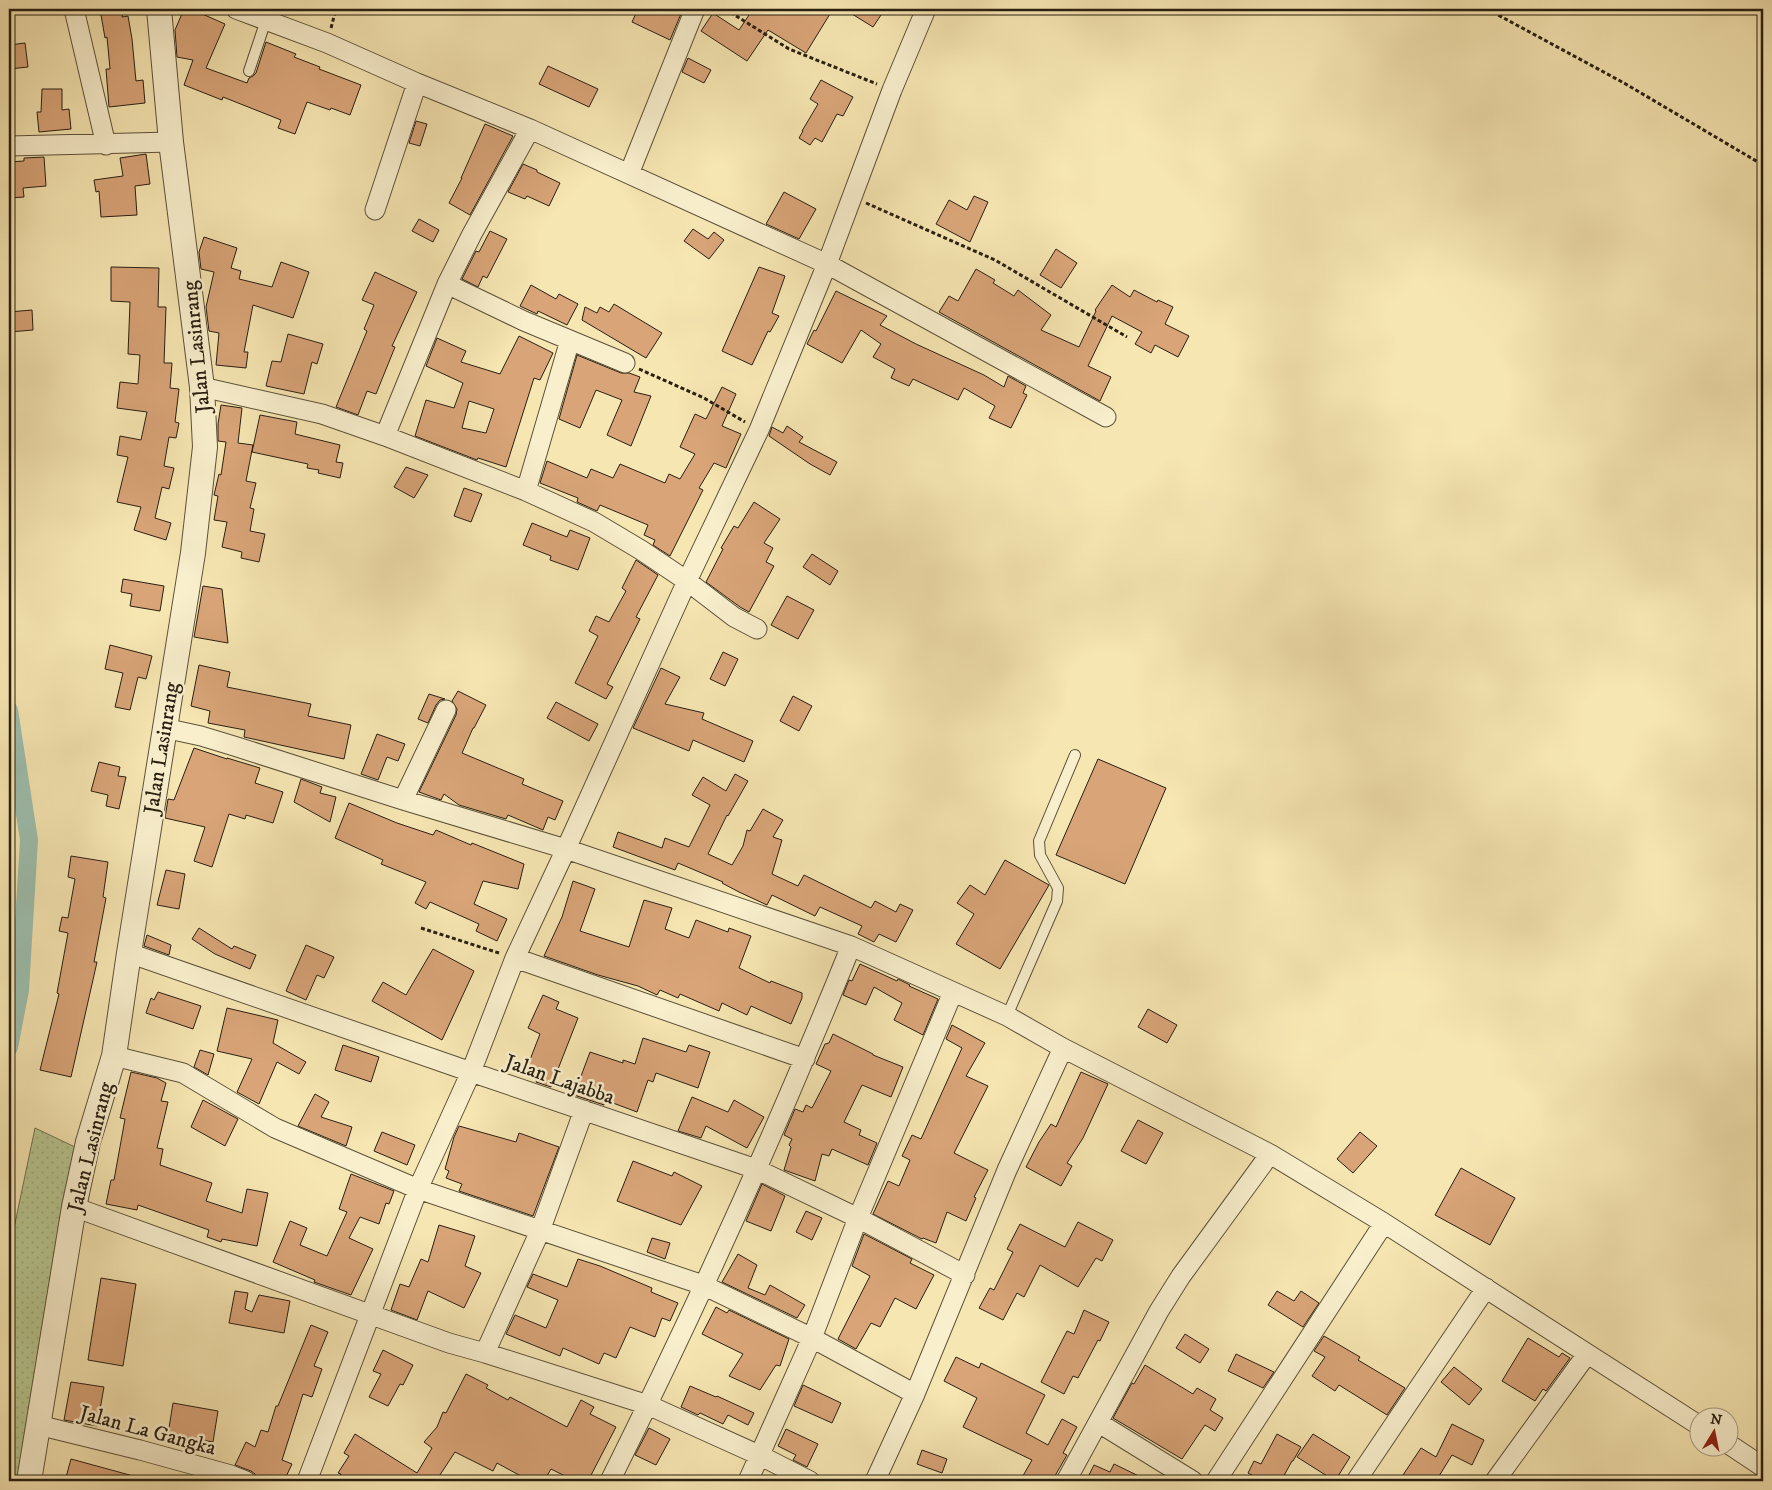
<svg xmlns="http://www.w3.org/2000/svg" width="1772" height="1490" font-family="'IM FELL DW Pica',serif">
  <defs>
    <pattern id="park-dots" width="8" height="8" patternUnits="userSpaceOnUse" patternTransform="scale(1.25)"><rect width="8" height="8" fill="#b7c690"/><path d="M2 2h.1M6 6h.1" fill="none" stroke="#9daa7b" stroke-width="1.8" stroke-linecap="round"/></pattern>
  </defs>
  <rect width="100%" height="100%" fill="#f6e6b2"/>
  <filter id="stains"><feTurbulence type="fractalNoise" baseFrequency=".004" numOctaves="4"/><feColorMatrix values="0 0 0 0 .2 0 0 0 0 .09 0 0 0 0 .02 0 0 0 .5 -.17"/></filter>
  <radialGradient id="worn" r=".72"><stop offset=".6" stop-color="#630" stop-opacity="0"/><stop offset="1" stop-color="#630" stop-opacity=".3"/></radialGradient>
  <!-- park -->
  <path fill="url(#park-dots)" stroke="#707250" d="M35,1128L94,1156L35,1481H9V1252Z"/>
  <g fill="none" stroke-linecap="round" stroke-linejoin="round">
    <!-- canal -->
    <path stroke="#9dbfae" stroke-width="18" d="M9,710L29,840L20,990L9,1047"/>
  </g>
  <!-- building -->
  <path fill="#d8a478" stroke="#291f11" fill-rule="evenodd" d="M100,9H124L122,17L128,16L132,39L136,81L143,80L145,103L109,107L106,69H110L107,37L105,38Z
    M184,9H191L225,24L206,68L247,83L249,78L253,76L256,73L266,42L296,54L294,57L320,67L319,69L361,85L350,115L331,108L330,110L307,102L295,134L278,128L281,120L223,97L222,100L184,85L193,60L177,57L175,30Z
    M638,9H683L670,40L632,22Z
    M753,9H833L806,53L768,30L747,61L701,31L713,13L739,30Z
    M844,9H885L873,27Z
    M25,43L28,67L9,69V45Z
    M688,58L711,70L704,83L682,72Z
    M548,66L598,89L589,107L539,84Z
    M821,80L853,97L843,116L837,114L822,142L815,138L810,145L799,138L803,131H802L818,104L810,99Z
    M42,89H62V110L69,109L71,129L39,132L37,112H41Z
    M416,121L427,124L420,146L409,143Z
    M485,124L513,136L470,215L449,203L462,178H461Z
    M146,154L150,184L135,186L137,215L101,217L99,191L96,192L94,180L123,176L120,158Z
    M44,157L46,186L23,188L24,197L9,198V162L24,161V158Z
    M523,164L537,170V172L560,183L549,206L527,196L525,199L508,192Z
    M784,192L816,209L799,239L766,224Z
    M974,196L988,202L970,242L936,224L949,200L967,210Z
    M419,219L439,230L433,242L412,231Z
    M693,229L708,239L714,232L724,240L709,259L684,241Z
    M490,231L507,239L487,278L483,276L478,287L462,279L476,251L479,252Z
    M204,237L237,248L231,268L241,271L239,279L272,287L281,262L309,272L293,318L253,305L244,352H248L246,368L216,365L219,333L209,331L206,307L214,272L201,269L199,252Z
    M1056,249L1077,263L1061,288L1040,275Z
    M111,267L159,268L158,307H166L164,363H172L170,388L179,389L175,422L179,423L176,438L169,437L164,466L174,468L169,489L162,487L155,518L171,523L166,540L134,530L141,507L117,502L128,457L117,455L120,436L141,440L147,412L117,408L120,382L138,384L140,355L128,354L130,302L111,301Z
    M759,267L785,276L772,313L779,316L770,332L768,331L752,365L722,351Z
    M976,269L995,280L993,283L1014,296L1018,290L1051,315L1041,330L1079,347L1096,311L1095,310L1112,285L1130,297L1134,290L1157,302L1158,300L1173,307L1165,324L1189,336L1178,357L1155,345L1151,353L1135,344L1142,332L1112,316L1088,366L1111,377L1100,401L939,312L949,296L958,301Z
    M375,272L417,292L392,346L395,347L376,394L367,391L358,415L336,407L367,331L364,329L374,305L362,300Z
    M531,285L556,299L559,294L578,304L567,325L538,311L537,314L520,306Z
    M836,291L887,316L880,325L916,344L984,375L1004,387L1008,376L1026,386L1023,393L1027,395L1011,428L989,418L995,406L964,388L958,400L913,379L909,386L891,378L895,369L873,357L881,344L861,330L842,363L807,344L814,330L816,331Z
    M614,304L662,333L646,358L582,320L585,307L597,313L600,307L609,312Z
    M32,310L33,330L9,332V312Z
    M288,334L323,344L317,364L312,362L304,394L266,386L272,361L281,362Z
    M519,336L553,353L540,380L534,378L506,467L478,458L477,460L415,436L426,400L454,408L463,383L426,366L437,338L466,351L461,362L500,374ZM469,401L494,409L486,433L462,428Z
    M577,355L621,373H629L640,377L634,392L651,396L631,446L607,435L622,400L596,390L580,428L559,419Z
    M722,387L736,394L722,426L741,434L726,468L714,463L699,488L703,490L670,556L653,545L655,540L644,535L648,525L600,505L597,511L577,502L578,498L540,483L547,461L587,478L591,469L613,478L620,464L665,483L669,474L680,479L695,454L680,447L695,414L706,419Z
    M221,405L242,408L238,443L253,445L246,481L256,483L250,508L254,509L250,531L265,534L259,562L241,558L242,552L222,547L227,522L214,520L218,496L214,495L219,474L221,475L226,442L218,441V424Z
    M260,415L297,422L295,434L340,445L336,462L343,463L340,478L318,473L319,470L307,468L308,464L252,452Z
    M787,426L803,437L799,442L837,462L830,475L810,464L769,436L772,427L783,433Z
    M406,467L428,475L414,498L394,487Z
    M464,488L482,494L471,522L454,516Z
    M754,502L780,519L764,543L773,548L766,562L774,566L749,612L740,607L706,582L723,549L721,548L734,526L738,528Z
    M532,523L567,537L570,530L590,538L578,570L550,560L551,556L523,545Z
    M812,554L838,571L830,585L803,567Z
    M636,560L658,575L636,617L640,619L607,684L613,687L606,699L575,683L598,636L589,631L596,616L609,622L626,591L622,588Z
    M123,579L164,586L160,611L130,606L132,594L121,592Z
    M203,586L222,589L228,643L194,637Z
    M787,596L814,610L798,639L771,625Z
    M110,645L152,656L146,679L138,677L130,710L115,707L123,673L105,669Z
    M723,652L738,659L725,686L710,679Z
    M199,665L230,672L227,687L311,704L308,716L351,725L344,759L244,737L245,730L208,723L210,711L191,706Z
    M661,668L680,677L665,704L704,713L702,719L753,741L744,762L693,740L689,751L633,728Z
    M458,691L486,705L474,728H473L462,753L524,779L522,784L563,801L555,820L548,817L543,830L508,815L506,819L459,805L444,794L441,800L419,792L456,715L457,709L452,701Z
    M429,694L445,699L440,700L436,705L428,723L418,719Z
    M793,696L812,706L799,731L780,721Z
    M556,702L598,724L589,741L547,718Z
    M377,734L405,744L398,761L387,757L378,780L361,774Z
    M194,748L227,759V758L260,768L255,783L283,792L273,823L246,815L245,819L229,814L212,867L194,861L205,827L165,818L168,799L174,800Z
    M1098,759L1166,788L1125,884L1056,855Z
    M99,762L120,767L118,776L126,777L119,809L106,806L108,795L91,791Z
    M735,774L748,781L728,816L727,815L708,854L732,865L743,846L747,830L750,831L763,809L783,820L773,837L782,840L772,874L798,886L804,875L871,908L875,901L896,912L900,904L913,910L896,942L879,934L874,942L858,934L862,926L820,907L815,916L772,895L767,905L739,892L722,883L723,882L678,863L675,870L613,847L618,832L662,848L665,838L689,847L710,805L692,795L703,777L726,791Z
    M301,779L322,787L320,793L336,797L330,822L294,802Z
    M349,803L397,823L433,835L436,830L471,845L472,843L524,864L518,889L483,881L474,904L507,919L497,941L476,931L479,924L430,902L426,909L415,903L426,882L381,864L383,860L335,838Z
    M71,856L108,862L103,897L106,898L94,962H97L71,1077L40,1070L59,994L57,993L68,933L59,931L62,917L68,918L75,879L68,877Z
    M1005,860L1049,885L1000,969L956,944L974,914L957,903L970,885L985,895Z
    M166,870L185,874L179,909L157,905Z
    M573,881L595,889L580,931L629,947L644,900L672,908L665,929L689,938L696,920L728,932L729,928L751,936L739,968L770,983L771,981L802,993V998L791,1024L751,1006L747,1015L722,1003L719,1011L680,994L678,998L660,990L657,995L638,986L598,975L544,956L562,917Z
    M199,928L232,949L234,946L256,955L250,969L215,954L192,939Z
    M147,935L171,945L169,955L144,946Z
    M306,945L334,957L324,978L317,975L306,1000L286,991Z
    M433,949L474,971L442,1040L372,1001L383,982L406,995Z
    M860,964L897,981L898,979L910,985L909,986L938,999L923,1035L894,1020L902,1003L874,987L866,1005L843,995L849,980L852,981Z
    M158,992L201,1006L193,1029L146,1013L151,998L154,1000Z
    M543,995L559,1002L556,1009L578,1018L551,1087L536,1082L539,1075L526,1070L540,1034L528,1028Z
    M227,1008L278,1020L273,1043L306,1062L299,1074L277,1062L259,1104L237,1092L252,1059L217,1051Z
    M1148,1009L1177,1025L1167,1043L1138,1027Z
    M952,1025L985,1043L966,1076L988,1086L954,1153L988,1170L974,1197L976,1198L966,1221L947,1212L936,1243L923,1238L922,1239L873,1214L888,1181L899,1186L910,1160L902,1156L912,1135L921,1139L962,1048L946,1039Z
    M833,1034L873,1054V1055L903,1067L891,1097L862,1085L844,1122L861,1130L859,1135L877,1143L868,1165L832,1149L829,1156L822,1154L815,1181L784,1170L791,1147L789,1145L792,1139L784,1135L795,1109L803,1112L806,1105L812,1108L831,1071L816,1064L825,1044L829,1043Z
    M643,1038L686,1052L689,1045L710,1052L698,1088L656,1073L653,1082L648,1080L637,1112L605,1100L604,1105L574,1095L590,1052L623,1063V1060L635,1064Z
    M343,1045L379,1057L371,1082L335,1070Z
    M200,1050L214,1054L208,1075L194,1067Z
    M131,1072L157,1078L166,1083L161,1101L168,1102L157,1148L163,1149L160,1165L212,1183L206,1201L242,1213L247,1189L268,1193L257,1246L222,1239L221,1242L207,1237L209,1230L138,1205L137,1210L106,1204L111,1180H114L125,1119L120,1118Z
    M1081,1072L1108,1084L1083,1138L1067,1163L1072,1166L1061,1186L1026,1167L1039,1142L1051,1124L1056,1127Z
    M315,1094L329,1102L321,1117L352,1127L346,1146L298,1126Z
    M692,1097L728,1112L734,1100L764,1117L747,1148L706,1126L701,1138L678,1131Z
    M203,1100L238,1119L225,1146L191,1127Z
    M1138,1120L1163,1133L1146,1164L1121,1151Z
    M459,1126L516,1142L519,1133L559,1147L533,1216L459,1191L462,1184L446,1178L449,1171L445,1169L454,1137Z
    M382,1132L415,1145L407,1165L374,1151Z
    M1360,1132L1377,1146L1353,1173L1337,1159Z
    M633,1161L672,1176L674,1172L702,1186L681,1225L617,1201Z
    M1461,1168L1515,1198L1490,1245L1435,1215Z
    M351,1174L394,1191L389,1204L386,1203L379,1224L360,1217L349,1238L373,1249L351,1295L314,1282L315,1280L273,1262L290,1221L307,1228L300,1245L327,1256L347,1212L339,1209Z
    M762,1184L785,1196L771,1231L746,1221Z
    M806,1211L822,1218L812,1240L796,1232Z
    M1078,1222L1113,1240L1102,1261L1096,1258L1078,1287L1040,1265L1024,1297L1017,1293L1003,1320L979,1308L990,1288L994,1290L1013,1252L1007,1249L1020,1224L1065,1247Z
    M439,1225L475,1236L465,1266L481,1273L464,1308L428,1291L417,1320L391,1310L400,1284L409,1287L421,1259L428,1262Z
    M864,1234L912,1259L910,1263L934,1275L916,1309L895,1298L880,1327L871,1323L856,1349L838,1339L870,1276L852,1266Z
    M652,1238L670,1243L665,1259L647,1252Z
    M738,1254L757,1265L748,1288L765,1295L770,1285L805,1305L797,1318L722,1282Z
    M578,1259L600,1266L652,1288L651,1292L678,1303L670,1321L662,1318L655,1337L630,1327L616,1358L604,1353L599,1364L563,1348L560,1356L506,1334L515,1315L546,1328L558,1300L527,1287L533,1274L567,1287Z
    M101,1278L136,1284L123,1366L88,1360Z
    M235,1291L248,1293L245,1309L252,1312L259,1295L290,1301L284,1333L229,1323Z
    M1277,1291L1294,1301L1301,1291L1319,1303L1303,1327L1268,1305Z
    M716,1307L727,1313L729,1310L789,1339L780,1366L776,1365L760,1390L729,1376L743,1354L702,1334Z
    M1084,1310L1109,1322L1100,1341L1098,1340L1078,1378L1073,1376L1064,1394L1041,1382L1067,1331L1074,1334Z
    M311,1325L328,1332L314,1366L322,1369L312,1397L303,1394L282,1460L292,1464L284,1481H260L257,1480L255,1474L251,1471L235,1465L246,1442L255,1447L261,1430L268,1432L276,1406H278Z
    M1185,1334L1209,1349L1200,1363L1176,1348Z
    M1324,1336L1360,1357L1358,1360L1405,1388L1387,1415L1339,1385L1335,1391L1312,1376L1325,1357L1314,1351Z
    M1528,1338L1559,1357L1562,1353L1570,1358L1546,1391L1543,1389L1535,1401L1502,1381Z
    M383,1350L413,1365L403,1385L400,1384L388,1406L369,1397L381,1374L373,1371Z
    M1236,1354L1274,1372L1263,1388L1228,1371Z
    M956,1357L979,1368L981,1363L1045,1395L1026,1433L1048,1445L1062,1419L1077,1427L1063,1453L1067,1455L1052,1481H1020L1032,1460L963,1427L977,1398L944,1381Z
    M1145,1365L1193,1394L1197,1388L1216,1399L1210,1410L1223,1418L1215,1431L1205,1425L1182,1459L1113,1418L1132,1383L1134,1384Z
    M1454,1367L1482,1389L1469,1405L1441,1382Z
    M466,1374L488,1385L486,1388L508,1400L510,1397L567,1427L581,1400L594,1407L590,1414L616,1427L588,1481H575L551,1469L544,1481H530L497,1463L493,1471L455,1452L436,1481H336L341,1474L338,1473L349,1456L344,1453L355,1434L417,1473L432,1448L424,1442L437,1427L443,1412L446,1413Z
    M71,1382L104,1387L97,1426L64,1420Z
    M803,1385L841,1403L832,1423L794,1406Z
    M690,1386L716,1397L717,1396L754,1413L748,1425L728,1415L723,1424L700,1413L698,1415L681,1407Z
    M173,1403L218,1411L213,1442L168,1434Z
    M1452,1424L1484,1440L1472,1465L1452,1455L1436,1481H1399L1421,1448L1436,1457Z
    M649,1428L670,1439L656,1465L635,1455Z
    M786,1429L818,1444L807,1467L793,1460L796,1455L778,1446Z
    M1277,1434L1301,1447L1293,1461H1292L1281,1481H1263L1248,1473L1254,1461L1261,1464Z
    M1313,1434L1350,1457L1335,1481L1297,1457Z
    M922,1450L947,1459L942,1473L917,1464Z
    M71,1459L137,1477L136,1481H65Z
    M1114,1464L1149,1481H1086L1094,1465L1110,1472Z"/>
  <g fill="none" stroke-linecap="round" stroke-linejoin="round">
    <defs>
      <path id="service" d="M249,71L266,20
        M1007,1016L1057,901L1058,888L1040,855L1039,841L1075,755"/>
      <path id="minor" d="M74,9L106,145
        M236,9L327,43L417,83L530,129L827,264L1106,417
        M9,146L171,142
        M629,174L695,9
        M375,210L417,83
        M447,284L524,321L625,363
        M202,387L322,414L385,436L526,491L594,522L641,550L687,581L734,617L757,629
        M385,436L447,284L472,234L530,129
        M526,491L570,340
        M164,728L201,736L234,746L403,800L566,849L851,946L1007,1016L1063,1048L1270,1154L1384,1223L1700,1426
        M403,800L446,710
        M129,953L471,1072L756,1169L858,1218L965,1275
        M515,958L805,1059
        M114,1056L183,1073L275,1128L418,1189L703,1285L812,1338L915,1394
        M74,1207L449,1343L485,1353L648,1405L761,1456L810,1481
        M485,1353L540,1231L584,1110
        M1099,1423L1193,1481
        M38,1425L140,1450L231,1475L246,1481
        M1730,1445L1763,1467
        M307,1481L418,1189L471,1072L515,958L566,849L687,581L759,430L827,264L892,90L926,9
        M610,1481C697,1306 778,1127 851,946
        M748,1481L812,1338L858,1218L953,992
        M875,1481L915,1394L1007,1170L1063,1048
        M1066,1481L1159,1311L1181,1276L1270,1154
        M1216,1481L1384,1223
        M1356,1481L1486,1288
        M1495,1481L1587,1354"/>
      <path id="tertiary" d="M29,1481L74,1207L88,1142L114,1056L129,953L193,553L205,447L202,387L171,142L159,9"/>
    </defs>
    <!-- service casing -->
    <use href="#service" stroke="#5c5139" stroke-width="12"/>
    <!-- minor casing -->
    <use href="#minor" stroke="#5c5139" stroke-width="21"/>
    <!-- tertiary casing -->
    <use href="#tertiary" stroke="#5c5139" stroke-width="26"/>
    <!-- path -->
    <path stroke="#291f11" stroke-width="3" stroke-dasharray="4 2.5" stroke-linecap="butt" d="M725,9L789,49L877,84
      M1487,9L1624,83L1763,165
      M331,28L336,9
      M866,203L995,260L1127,337
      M639,369L704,398L745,422
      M421,928L499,953"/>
    <!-- service -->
    <use href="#service" stroke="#f9efcd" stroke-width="10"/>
    <!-- minor -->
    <use href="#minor" stroke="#f9efcd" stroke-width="19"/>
    <!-- tertiary -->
    <use href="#tertiary" stroke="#f9efcd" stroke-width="24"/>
  </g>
  <g text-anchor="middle" stroke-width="5" stroke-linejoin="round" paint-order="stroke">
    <!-- street labels -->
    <g font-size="21" fill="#291f11" stroke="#f9efcd">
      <text transform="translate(196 347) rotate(-96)" y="7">Jalan Lasinrang</text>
      <text transform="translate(161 748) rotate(-81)" y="7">Jalan Lasinrang</text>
      <text transform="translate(560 1079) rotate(19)" y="7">Jalan Lajabba</text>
      <text transform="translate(90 1147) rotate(-76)" y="7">Jalan Lasinrang</text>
      <text transform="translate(148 1430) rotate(15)" y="7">Jalan La Gangka</text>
    </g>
  </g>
  <!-- margin -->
  <rect width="1772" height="1490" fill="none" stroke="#f6e6b2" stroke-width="30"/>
  <rect x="10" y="10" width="1752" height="1470" fill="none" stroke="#291f11" stroke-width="2.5"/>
  <rect x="15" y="15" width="1742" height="1460" fill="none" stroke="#291f11"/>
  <!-- north arrow -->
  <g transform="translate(1714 1432) rotate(10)"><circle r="24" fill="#f9efcd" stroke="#a69c82"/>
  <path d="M0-4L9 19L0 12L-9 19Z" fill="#8f2418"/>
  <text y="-8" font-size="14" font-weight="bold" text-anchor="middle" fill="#291f11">N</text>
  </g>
  <rect width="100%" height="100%" filter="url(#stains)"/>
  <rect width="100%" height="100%" fill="url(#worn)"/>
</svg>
